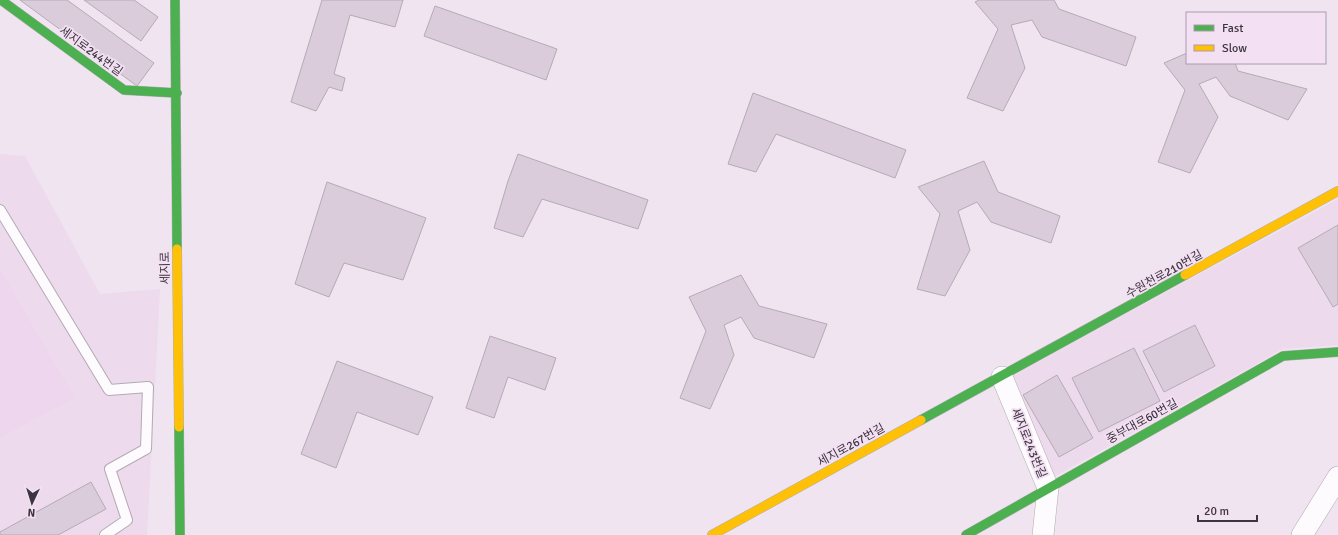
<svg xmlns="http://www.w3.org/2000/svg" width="1338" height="535" font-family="Signika,'Noto Sans KR',sans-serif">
  <rect width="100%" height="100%" fill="#efe4ef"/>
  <!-- built -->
  <path fill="#eddbed" d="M0,154L25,156L100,294L160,289L147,535H0Z
    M1338,199V345L1283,349L1052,478L1010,377Z"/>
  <!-- pitch -->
  <path fill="#eed7ee" d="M0,269L75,398L0,438Z"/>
  <!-- building -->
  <path fill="#dbccdc" stroke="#b4abb4" d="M20,0H67L154,63L137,86Z
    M84,0H134L158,17L141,41Z
    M322,0H403L395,27L350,15L334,74L345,78L342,91L329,87L316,111L291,102Z
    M979,0H1054L1059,9L1136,37L1126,66L1042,37L1032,20L1011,25L1025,68L1003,111L967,98L998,29L975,2Z
    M435,6L557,49L546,80L424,36Z
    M1187,53V63H1235L1238,71L1307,89L1288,120L1230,96L1216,77L1199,84L1218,117L1190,173L1158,162L1185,90L1164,63Z
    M753,93L906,150L895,178L776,134L756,172L728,164Z
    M518,154L648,200L638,229L542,199L523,237L494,228L508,181Z
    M984,161L998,192L1060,216L1051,243L991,222L977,202L958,211L970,250L945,296L917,289L940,214L918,187Z
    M327,182L426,218L403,280L344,263L329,297L295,284Z
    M1338,225V304L1333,307L1298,248Z
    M741,275L759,306L827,324L814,358L754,338L741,317L724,325L734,355L710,409L680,398L706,331L689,297Z
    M1195,325L1215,366L1164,392L1143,351Z
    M490,336L556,358L545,390L508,377L494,418L466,408Z
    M1134,348L1160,401L1099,432L1072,378Z
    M337,361L433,397L418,435L357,412L336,468L301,454Z
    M1057,375L1093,438L1059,457L1023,395Z
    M91,482L106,509L58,535H0V532Z"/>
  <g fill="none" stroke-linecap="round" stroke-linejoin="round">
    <defs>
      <path id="lane" d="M0,210L109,390L148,387L146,449L110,469L127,520L105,535"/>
      <path id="street" d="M1002,377L1048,488L1043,535
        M1302,535L1338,477"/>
      <path id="fast" d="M1,0L124,90L177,93
        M175,0L177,249
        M921,420L1185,275
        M179,427L180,535
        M966,535L1283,356L1338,352"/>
      <path id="slow" d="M177,249L179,427
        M1185,275L1338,191
        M712,535L921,420"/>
    </defs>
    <!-- lane casing -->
    <use href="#lane" stroke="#b2abb2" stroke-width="12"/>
    <!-- street casing -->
    <use href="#street" stroke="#b2abb2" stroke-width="22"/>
    <!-- fast casing -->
    <use href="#fast" stroke="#b2abb2" stroke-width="10"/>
    <!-- slow casing -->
    <use href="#slow" stroke="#b2abb2" stroke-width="10"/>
    <!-- lane -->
    <use href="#lane" stroke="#fdfbfd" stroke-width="10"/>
    <!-- street -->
    <use href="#street" stroke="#fdfbfd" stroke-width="21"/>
    <!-- fast -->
    <use href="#fast" stroke="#4caf50" stroke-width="9"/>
    <!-- slow -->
    <use href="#slow" stroke="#ffc107" stroke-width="9"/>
  </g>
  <g text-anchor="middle" stroke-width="3.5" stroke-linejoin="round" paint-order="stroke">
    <!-- street labels -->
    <g font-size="12" fill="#3c353d" stroke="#f3e0f3">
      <text transform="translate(91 51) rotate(36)" y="4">세지로244번길</text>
      <text transform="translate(165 268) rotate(-91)" y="4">세지로</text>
      <text transform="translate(1164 274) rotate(-29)" y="4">수원천로210번길</text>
      <text transform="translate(1142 421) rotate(-29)" y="4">중부대로60번길</text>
      <text transform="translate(1029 443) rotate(68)" y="4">세지로243번길</text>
      <text transform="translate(851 445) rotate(-29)" y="4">세지로267번길</text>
    </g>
  </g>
  <!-- legend -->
  <rect x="1186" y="12" width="140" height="52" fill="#f3e0f3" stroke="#aa9caa"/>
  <rect x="1194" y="25" width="20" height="6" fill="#4caf50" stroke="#aa9caa"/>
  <text x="1222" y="32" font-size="12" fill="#3c353d">Fast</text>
  <rect x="1194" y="45" width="20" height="6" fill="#ffc107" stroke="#aa9caa"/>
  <text x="1222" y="52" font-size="12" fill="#3c353d">Slow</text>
  <!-- north arrow -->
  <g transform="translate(32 503) rotate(184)" stroke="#f3e0f3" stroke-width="3" paint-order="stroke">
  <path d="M0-3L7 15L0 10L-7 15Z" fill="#3c353d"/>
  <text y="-6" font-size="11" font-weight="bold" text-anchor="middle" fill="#3c353d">N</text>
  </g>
  <!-- scale -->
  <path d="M1198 515v6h59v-6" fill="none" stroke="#3c353d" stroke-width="2"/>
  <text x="1204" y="515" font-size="12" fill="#3c353d" stroke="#f3e0f3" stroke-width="3" paint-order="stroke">20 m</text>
</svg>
